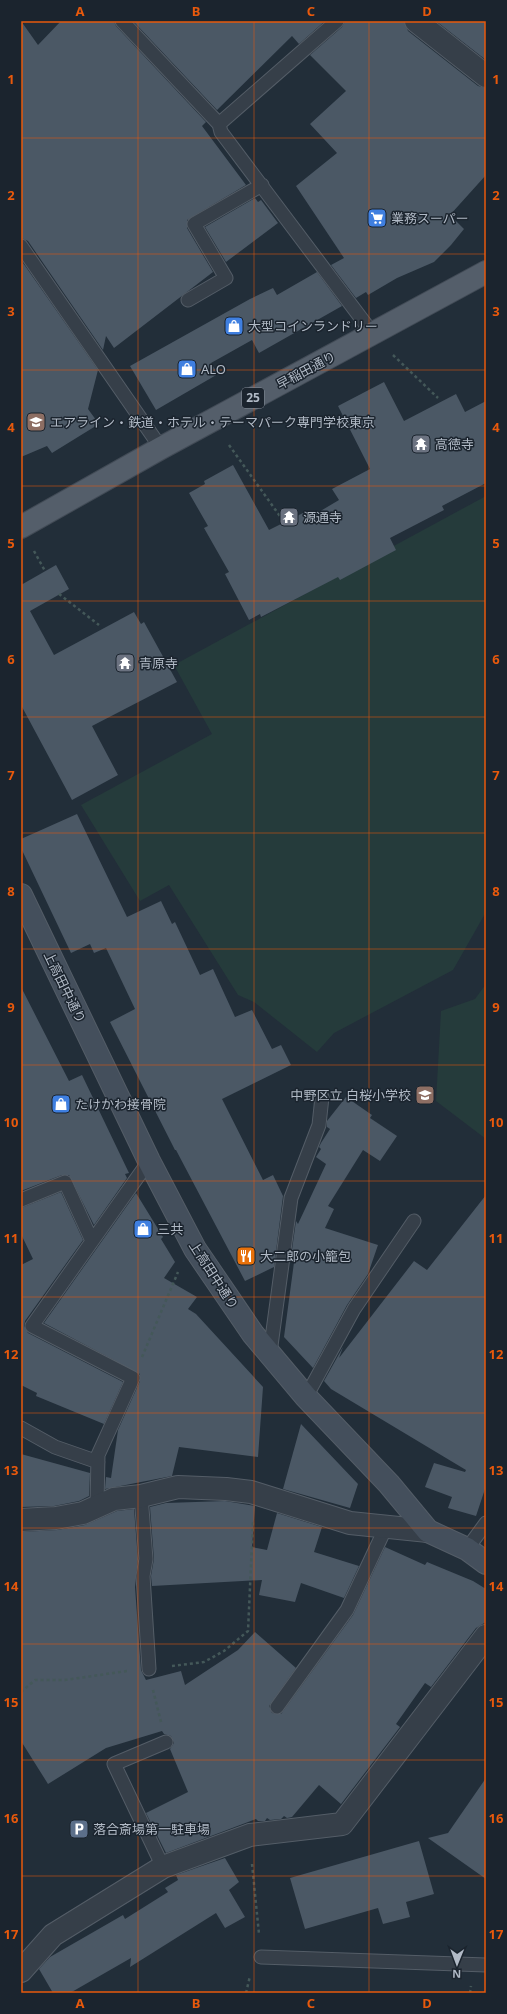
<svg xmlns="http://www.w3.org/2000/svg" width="507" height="2014" font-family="'Noto Sans','Noto Sans JP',sans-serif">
  <rect width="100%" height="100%" fill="#222e39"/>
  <!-- green -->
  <path fill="#253b3b" d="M486,496V912L453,970L334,1033L317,1052L254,1002L238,995L169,885L140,901L81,805L212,734L174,665Z
    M486,984V1139L436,1101L441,1011L475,999Z"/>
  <!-- building -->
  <path fill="#4b5865" d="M21,21L38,45L61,21H114L116,26L206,122L202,126L246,185L187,220V228L213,272L114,348L106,336L103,350L28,241L21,238Z
    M133,21H325L299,44L292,36L217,110Z
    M345,21H404L408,31L478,86L486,88V175L450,215L464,229L451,245L434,262L397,278L368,295L366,292L356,298L331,265L344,258L296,186L337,153L310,124L346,91L310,55L342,27Z
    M436,21H486V60Z
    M255,198L258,202L261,200L278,223L226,262L205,227Z
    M21,260L98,370L88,409L99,424L52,453L47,446L21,457Z
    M317,272L342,306L259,353L252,340L211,363L218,374L156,410L130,366L250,299L273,288L277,295Z
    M384,382L404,421L456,394L465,412L486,401V483L442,506L444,510L390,538L396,550L340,580L338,577L261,617L260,614L249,620L225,574L229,572L204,528L208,526L189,493L205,484L204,481L233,465L269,530L303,513L307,519L339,500L332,489L370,469L338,406Z
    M56,565L69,589L30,611L54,655L134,612L141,624L144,622L177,682L92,726L118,775L72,800L21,705V585Z
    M77,814L127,917L161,901L172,924L175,922L200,975L213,969L235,1017L252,1010L272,1049L281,1045L291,1065L222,1099L263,1180L273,1175L283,1196L274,1267L245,1281L176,1150H175L110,1022L135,1009L106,948L94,953L90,944L71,953L21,848V839Z
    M21,987L69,1081L82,1075L129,1173L125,1174L127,1178L94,1225L69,1175H62L21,1191Z
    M346,1097L372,1115L370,1118L397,1136L380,1161L363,1150L328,1206L334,1209L325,1228L378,1245L368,1274L347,1305L313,1368L284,1337L295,1255L291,1257L296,1221L298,1224L326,1164L316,1157L321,1149L319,1147L321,1143L330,1129L327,1127V1121Z
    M61,1192L83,1240L25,1321L24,1326L28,1333L123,1382L104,1424L36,1396L37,1393L21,1385V1265L33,1259L21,1234V1208Z
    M136,1193L163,1237L161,1239L175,1262L164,1278L197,1297L188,1309L196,1314L263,1387L258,1457L179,1447L172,1476L105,1489L106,1477L111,1478L118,1430L140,1381V1374L44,1323Z
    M486,1195V1486L476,1516L448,1508L452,1497L425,1487L434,1463L465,1472L466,1470L331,1389L324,1381L343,1347L339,1358L414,1261L427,1270Z
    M301,1424L358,1484L350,1508L283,1489Z
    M21,1454L90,1473L89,1496L79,1501L54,1506L21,1507Z
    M225,1501L255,1506L252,1547L267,1550L277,1513L322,1527L314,1552L359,1566L344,1598L301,1583L295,1602L259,1595L262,1580L152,1586L151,1576L154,1559L150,1507L166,1503Z
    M134,1509L138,1559L135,1587L141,1670L146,1680L181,1671L185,1685L238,1650L255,1632L296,1668L269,1706L272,1713L281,1714L353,1615L385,1547L425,1565L427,1562L473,1581L486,1589V1622L476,1628L431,1687L425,1683L396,1724L400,1727L341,1804L319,1785L292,1817L287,1818L284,1816L281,1819L270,1820L267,1818L265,1821H258L256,1819L166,1853L146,1813L188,1792L170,1749L174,1743L171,1736L164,1734L162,1731L106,1748L48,1784L21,1741V1532L57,1530L85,1525L117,1511Z
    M486,1778V1879L428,1838L448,1833Z
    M419,1841L434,1894L406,1902L410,1917L383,1924L378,1908L305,1929L290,1878Z
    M225,1858L239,1882L229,1890L245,1917L225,1928L216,1913L130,1967L131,1958L70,1993H53L39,1969L50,1957L123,1915L125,1919L168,1892L165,1888L178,1880L176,1875Z"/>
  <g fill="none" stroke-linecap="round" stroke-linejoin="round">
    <defs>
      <path id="lane" d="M122,21L219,124L221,132L373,334
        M219,124L337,21
        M21,246L161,448
        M188,300L226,278L194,224L262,185
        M21,1200L65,1182L92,1241
        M270,1353L291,1198L319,1125L322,1097
        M306,1397L354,1309L414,1221
        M21,1428L55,1447L98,1462
        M141,1496L146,1559L143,1576L149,1669
        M97,1506L98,1455L133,1378L32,1326L149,1161
        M467,1549L486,1523
        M277,1707L347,1610L386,1527
        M163,1867L114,1764L166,1742
        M261,1957L486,1965"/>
      <path id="street" d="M416,21L486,76
        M21,1520L56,1518L83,1513L114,1499L141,1496L178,1487L226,1489L251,1492L350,1523L428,1531
        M21,1971L53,1935L163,1867L250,1835L342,1824L486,1636"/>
      <path id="secondary" d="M21,895L149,1161L195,1249L253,1334L306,1397L389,1484L428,1531L467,1549L486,1563"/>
      <path id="primary" d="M21,527L161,448L486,272"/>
    </defs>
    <!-- lane casing -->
    <use href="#lane" stroke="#545d67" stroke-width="15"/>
    <!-- street casing -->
    <use href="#street" stroke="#545d67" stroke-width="24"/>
    <!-- secondary casing -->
    <use href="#secondary" stroke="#545d67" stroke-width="24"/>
    <!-- primary casing -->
    <use href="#primary" stroke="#424b56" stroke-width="24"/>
    <!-- path -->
    <path stroke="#445859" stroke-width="2.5" stroke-dasharray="3 3" stroke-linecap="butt" d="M393,355L438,398
      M229,445L282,519
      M34,551L45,571
      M59,594L99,625
      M142,1357L178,1272
      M172,1666L204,1662L224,1651L248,1631L253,1521
      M153,1690L161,1722
      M21,1692L35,1680H65L127,1671
      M252,1864L259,1934
      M246,1993L250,1976
      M470,1993L471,1986"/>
    <!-- lane -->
    <use href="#lane" stroke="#363f49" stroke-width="13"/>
    <!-- street -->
    <use href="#street" stroke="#363f49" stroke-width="22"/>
    <!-- secondary -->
    <use href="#secondary" stroke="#444f5c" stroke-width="22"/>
    <!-- primary -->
    <use href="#primary" stroke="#545e6a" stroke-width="22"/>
  </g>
  <!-- grid -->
  <path fill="none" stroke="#e8590c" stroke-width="1" stroke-opacity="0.55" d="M138,21V1993M254,21V1993M369,21V1993M21,138H486M21,254H486M21,370H486M21,486H486M21,601H486M21,717H486M21,833H486M21,949H486M21,1065H486M21,1181H486M21,1297H486M21,1413H486M21,1528H486M21,1644H486M21,1760H486M21,1876H486"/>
  <!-- icons -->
  <defs>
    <symbol id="supermarket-square" viewBox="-11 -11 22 22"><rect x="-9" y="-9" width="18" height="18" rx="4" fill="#3f7fe0" stroke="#1b242e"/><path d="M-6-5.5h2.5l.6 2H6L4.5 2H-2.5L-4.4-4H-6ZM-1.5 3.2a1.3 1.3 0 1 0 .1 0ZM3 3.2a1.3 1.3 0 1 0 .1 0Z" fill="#fff"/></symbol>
    <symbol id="shop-square" viewBox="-11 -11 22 22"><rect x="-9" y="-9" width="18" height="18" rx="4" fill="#3f7fe0" stroke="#1b242e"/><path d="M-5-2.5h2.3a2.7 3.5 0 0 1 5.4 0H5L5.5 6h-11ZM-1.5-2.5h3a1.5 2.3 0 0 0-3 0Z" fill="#fff"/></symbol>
    <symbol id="school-square" viewBox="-11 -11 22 22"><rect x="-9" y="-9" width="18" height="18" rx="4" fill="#8d6e63" stroke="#1b242e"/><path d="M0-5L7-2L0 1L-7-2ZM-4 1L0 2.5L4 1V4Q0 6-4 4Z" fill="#fff"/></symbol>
    <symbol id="temple-square" viewBox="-11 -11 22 22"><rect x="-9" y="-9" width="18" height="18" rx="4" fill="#6b7280" stroke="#1b242e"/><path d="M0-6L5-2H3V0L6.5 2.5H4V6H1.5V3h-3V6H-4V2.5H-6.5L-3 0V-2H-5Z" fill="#fff"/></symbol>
    <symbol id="restaurant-square" viewBox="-11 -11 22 22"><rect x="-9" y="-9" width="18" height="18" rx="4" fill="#e8710a" stroke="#1b242e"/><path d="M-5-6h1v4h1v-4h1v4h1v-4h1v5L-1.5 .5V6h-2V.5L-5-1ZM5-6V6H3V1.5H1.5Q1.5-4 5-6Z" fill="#fff"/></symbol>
    <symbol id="parking-square" viewBox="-11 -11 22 22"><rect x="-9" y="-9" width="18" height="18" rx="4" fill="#5c6f8a" stroke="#1b242e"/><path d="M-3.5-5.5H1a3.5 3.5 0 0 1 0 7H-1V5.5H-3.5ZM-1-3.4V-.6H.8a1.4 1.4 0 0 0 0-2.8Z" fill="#fff"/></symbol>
  </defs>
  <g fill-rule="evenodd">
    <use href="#supermarket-square" x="366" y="207" width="22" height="22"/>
    <use href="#shop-square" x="223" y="315" width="22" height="22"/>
    <use href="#shop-square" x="176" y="358" width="22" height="22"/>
    <use href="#school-square" x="25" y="411" width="22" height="22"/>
    <use href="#temple-square" x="410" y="433" width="22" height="22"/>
    <use href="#temple-square" x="278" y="506" width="22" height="22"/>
    <use href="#temple-square" x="114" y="652" width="22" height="22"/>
    <use href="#school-square" x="414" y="1084" width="22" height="22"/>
    <use href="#shop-square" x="50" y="1093" width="22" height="22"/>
    <use href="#shop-square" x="132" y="1218" width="22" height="22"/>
    <use href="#restaurant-square" x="235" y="1245" width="22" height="22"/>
    <use href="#parking-square" x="68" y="1818" width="22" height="22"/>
  </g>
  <g text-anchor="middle" stroke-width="3" stroke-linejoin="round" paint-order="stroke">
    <!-- shield labels -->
    <rect fill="#1b242e" stroke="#848d98" stroke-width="1" x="242" y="388" width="22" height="20" rx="3"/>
    <g font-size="12" font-weight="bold" fill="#b1bac6">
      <text x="253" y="402">25</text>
    </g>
    <!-- poi labels -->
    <g font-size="13" fill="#b1bac6" stroke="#1b242e" text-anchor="start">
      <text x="391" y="223">業務スーパー</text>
      <text x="248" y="331">大型コインランドリー</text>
      <text x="201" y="374">ALO</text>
      <text x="50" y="427">エアライン・鉄道・ホテル・テーマパーク専門学校東京</text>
      <text x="435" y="449">高徳寺</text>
      <text x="303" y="522">源通寺</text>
      <text x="139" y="668">青原寺</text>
      <text x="411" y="1100" text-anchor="end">中野区立 白桜小学校</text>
      <text x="75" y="1109">たけかわ接骨院</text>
      <text x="157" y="1234">三共</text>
      <text x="260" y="1261">大二郎の小籠包</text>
      <text x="93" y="1834">落合斎場第一駐車場</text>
    </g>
    <!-- street labels -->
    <g font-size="13" fill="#b1bac6" stroke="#1b242e">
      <text transform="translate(306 370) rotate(-28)" y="5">早稲田通り</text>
      <text transform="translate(65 987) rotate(64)" y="5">上高田中通り</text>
      <text transform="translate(214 1275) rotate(57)" y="5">上高田中通り</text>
    </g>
  </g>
  <!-- border -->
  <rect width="507" height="2014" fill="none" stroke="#1b242e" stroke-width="44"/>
  <!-- north arrow -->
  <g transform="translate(457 1964) rotate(181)" stroke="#1b242e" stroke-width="3" paint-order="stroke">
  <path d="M0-3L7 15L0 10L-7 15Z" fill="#b1bac6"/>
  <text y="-6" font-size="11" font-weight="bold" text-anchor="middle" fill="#b1bac6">N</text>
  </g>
  <rect x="22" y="22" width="463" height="1970" fill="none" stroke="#e8590c" stroke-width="1.5"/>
  <g font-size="13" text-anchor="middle" font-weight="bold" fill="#e8590c">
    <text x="80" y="16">A</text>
    <text x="196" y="16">B</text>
    <text x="311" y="16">C</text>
    <text x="427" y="16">D</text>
    <text x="11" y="84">1</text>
    <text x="496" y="84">1</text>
    <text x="11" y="200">2</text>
    <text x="496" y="200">2</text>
    <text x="11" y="316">3</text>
    <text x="496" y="316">3</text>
    <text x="11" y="432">4</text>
    <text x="496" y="432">4</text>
    <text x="11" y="548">5</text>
    <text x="496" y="548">5</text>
    <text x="11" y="664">6</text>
    <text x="496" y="664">6</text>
    <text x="11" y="780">7</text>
    <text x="496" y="780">7</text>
    <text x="11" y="896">8</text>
    <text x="496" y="896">8</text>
    <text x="11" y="1012">9</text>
    <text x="496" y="1012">9</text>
    <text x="11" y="1127">10</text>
    <text x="496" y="1127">10</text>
    <text x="11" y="1243">11</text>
    <text x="496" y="1243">11</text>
    <text x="11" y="1359">12</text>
    <text x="496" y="1359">12</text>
    <text x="11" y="1475">13</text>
    <text x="496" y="1475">13</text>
    <text x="11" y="1591">14</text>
    <text x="496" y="1591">14</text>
    <text x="11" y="1707">15</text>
    <text x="496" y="1707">15</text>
    <text x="11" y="1823">16</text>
    <text x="496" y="1823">16</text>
    <text x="11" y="1939">17</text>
    <text x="496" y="1939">17</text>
    <text x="80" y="2008">A</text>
    <text x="196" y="2008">B</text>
    <text x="311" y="2008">C</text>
    <text x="427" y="2008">D</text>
  </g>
</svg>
